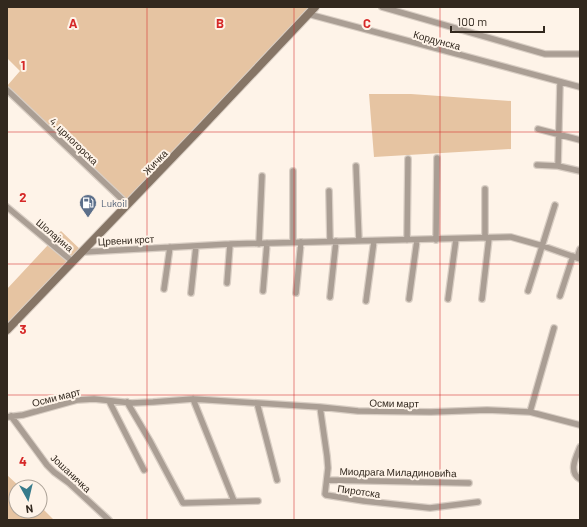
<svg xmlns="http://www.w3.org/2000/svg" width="587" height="527" font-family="Barlow,sans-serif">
  <rect width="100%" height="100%" fill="#fef3e8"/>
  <!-- green -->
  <path fill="#e6c4a2" d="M7,7H315L128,205L7,90V86L20,71L7,58Z
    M369,94H411L511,101V149L374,157Z
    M61,231L83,252L7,330V289Z
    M7,475L20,487H16V511H40V506L54,520H7Z"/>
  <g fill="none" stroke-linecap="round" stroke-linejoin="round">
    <defs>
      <path id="street" d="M382,7L545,54H580
        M308,14L580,87
        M560,83L558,166L580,171
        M7,90L128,205
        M538,129L580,140
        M537,165L558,166
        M356,166L359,241
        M293,171V242
        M485,189V238
        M329,191L330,241
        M7,207L73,262
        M407,240L408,159
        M436,240L437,158
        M259,244L262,176
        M83,252L230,244L511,237L543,246L580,259
        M577,258L580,249
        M227,283L230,244
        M164,289L170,247
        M263,291L267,243
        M528,291L555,205
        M191,293L196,246
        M296,293L301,242
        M560,296L573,256
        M330,297L336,241
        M409,299L417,240
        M448,299L456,239
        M482,299L489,238
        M366,301L374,241
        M193,399L234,501
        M109,401L144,470
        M127,402L150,441L183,503L258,501
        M257,403L277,480
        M320,407L327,456L328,468L325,494L326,495L364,501L430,508L478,502
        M530,412L554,328
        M11,416L47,465L54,472L69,483L109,520
        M7,417L23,415L77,400L94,399L132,403L153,402L193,399L320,407L358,411L431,412L487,410L530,412L580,425
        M580,447C576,457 568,472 580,479
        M327,480L469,483"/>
      <path id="secondary" d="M7,330L198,131L315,7"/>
    </defs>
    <!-- street casing -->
    <use href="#street" stroke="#d9cec4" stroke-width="8"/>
    <!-- secondary casing -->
    <use href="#secondary" stroke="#d9cec4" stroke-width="10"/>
    <!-- street -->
    <use href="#street" stroke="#aa9e94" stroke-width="5.5"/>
    <!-- secondary -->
    <use href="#secondary" stroke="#867566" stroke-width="8"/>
  </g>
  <!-- grid -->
  <path fill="none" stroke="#d62828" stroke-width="1" stroke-opacity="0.55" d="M147,7V520M294,7V520M440,7V520M7,132H580M7,264H580M7,395H580"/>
  <!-- icons -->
  <defs>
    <symbol id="fuel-pin" viewBox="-11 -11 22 30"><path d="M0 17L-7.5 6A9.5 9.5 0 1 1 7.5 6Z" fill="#5c6f8a" stroke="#fef3e8"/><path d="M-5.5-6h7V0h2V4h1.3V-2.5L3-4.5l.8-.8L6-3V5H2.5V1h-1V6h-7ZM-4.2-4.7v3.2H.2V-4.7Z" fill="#fff"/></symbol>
  </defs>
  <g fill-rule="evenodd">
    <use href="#fuel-pin" x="78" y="193" width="20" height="27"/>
  </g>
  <g text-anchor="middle" stroke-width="4" stroke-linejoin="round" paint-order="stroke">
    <!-- street labels -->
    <g font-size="10" fill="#32281e" stroke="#fef3e8">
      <text transform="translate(437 40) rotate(15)" y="4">Кордунска</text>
      <text transform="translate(74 141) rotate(44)" y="4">4. црногорска</text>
      <text transform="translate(155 162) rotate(-46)" y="4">Жичка</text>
      <text transform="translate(55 235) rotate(40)" y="4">Шолајина</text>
      <text transform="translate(126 240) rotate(-3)" y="4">Црвени крст</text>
      <text transform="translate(56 397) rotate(-14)" y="4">Осми март</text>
      <text transform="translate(394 403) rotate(1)" y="4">Осми март</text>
      <text transform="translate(398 472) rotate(1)" y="4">Миодрага Миладиновића</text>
      <text transform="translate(71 473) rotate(43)" y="4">Јошаничка</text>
      <text transform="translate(359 491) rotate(8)" y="4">Пиротска</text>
    </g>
    <!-- service labels -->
    <g font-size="10" fill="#4e5e75" stroke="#fef3e8" text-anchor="start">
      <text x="101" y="207">Lukoil</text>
    </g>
  </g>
  <g font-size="13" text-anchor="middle" font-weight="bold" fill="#d62828" stroke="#fef3e8" stroke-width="4" stroke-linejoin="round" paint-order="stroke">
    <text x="73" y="28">A</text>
    <text x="220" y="28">B</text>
    <text x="367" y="28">C</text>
    <text x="23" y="70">1</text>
    <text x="23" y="202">2</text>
    <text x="23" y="334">3</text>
    <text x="23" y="466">4</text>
  </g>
  <!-- border -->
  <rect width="587" height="527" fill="none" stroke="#32281e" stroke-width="16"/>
  <!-- north arrow -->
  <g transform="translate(28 499) rotate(172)"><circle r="19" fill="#fef3e8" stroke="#aca297"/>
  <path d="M0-3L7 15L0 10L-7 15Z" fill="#377b8b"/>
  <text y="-6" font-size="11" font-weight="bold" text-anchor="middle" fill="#32281e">N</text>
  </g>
  <!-- scale -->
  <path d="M451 26v6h93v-6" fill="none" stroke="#32281e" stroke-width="2"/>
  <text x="457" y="26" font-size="12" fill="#32281e" stroke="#fef3e8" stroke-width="3" paint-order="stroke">100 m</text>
</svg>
